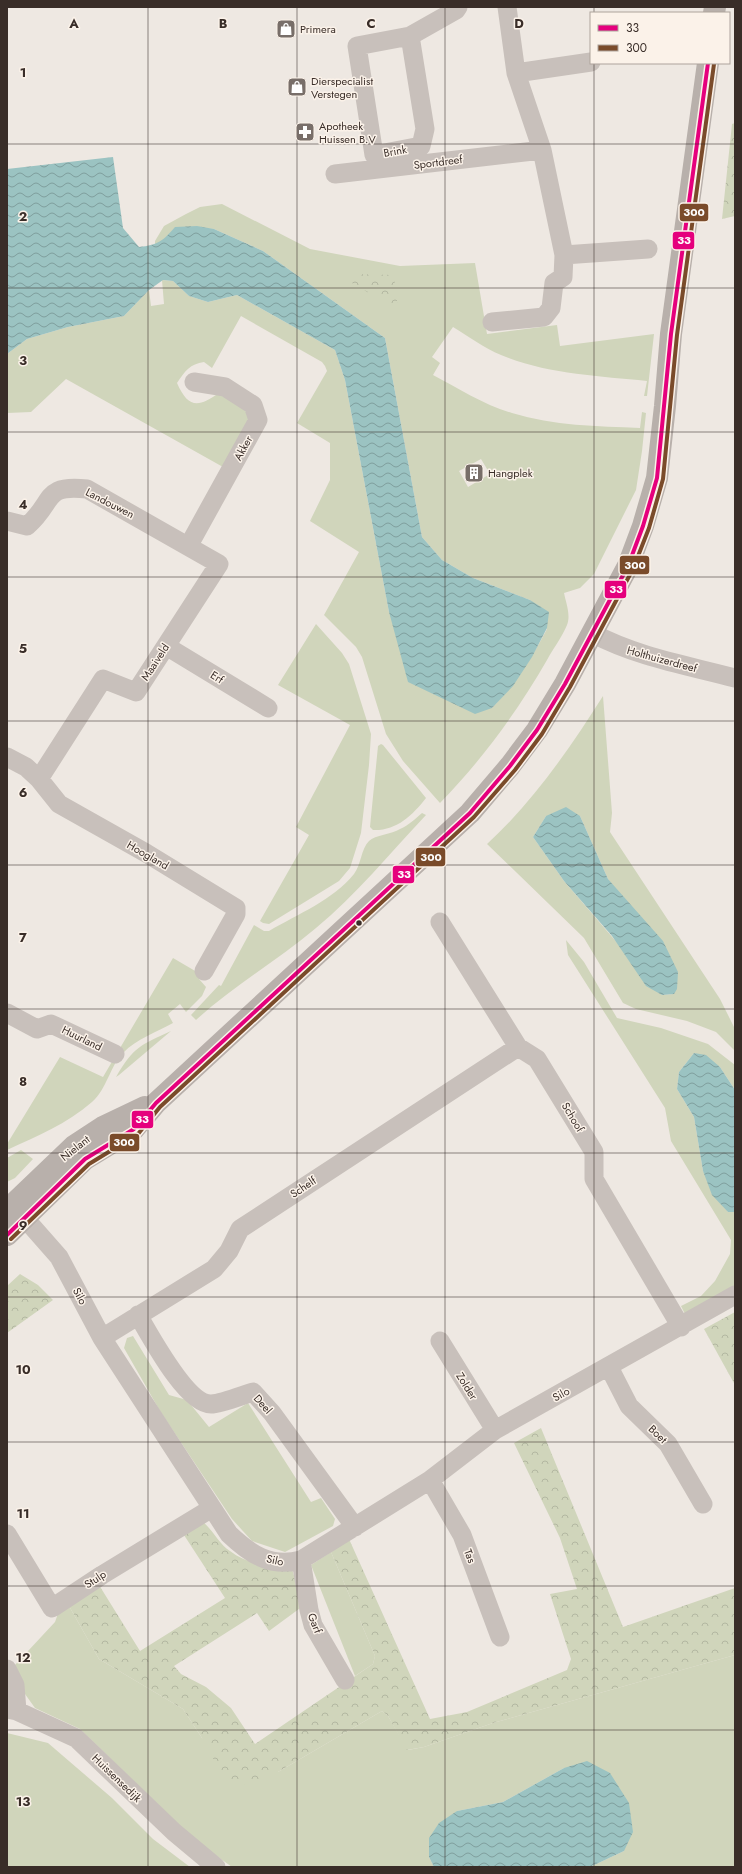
<svg xmlns="http://www.w3.org/2000/svg" width="742" height="1874" font-family="Jost,sans-serif">
  <defs>
    <pattern id="forest-crowns" width="20" height="18" patternUnits="userSpaceOnUse"><rect width="20" height="18" fill="#d0d5bb"/><path d="M2 6a3 3 0 1 1 6 0M12 15a3 3 0 1 1 6 0" fill="none" stroke="#b3b7a1"/></pattern>
    <pattern id="water-waves" width="16" height="10" patternUnits="userSpaceOnUse"><rect width="16" height="10" fill="#9bc3c2"/><path d="M0 5q4-4 8 0t8 0" fill="none" stroke="#7f9f9e"/></pattern>
  </defs>
  <rect width="100%" height="100%" fill="#eee8e2"/>
  <!-- grass -->
  <path fill="#d0d5bb" fill-rule="evenodd" d="M222,204L310,249L400,266L475,263L487,334L557,325L560,346L654,334L647,396H644L647,381C598,376 546,374 501,355C484,348 468,336 453,327L432,357L440,363L433,375C458,388 484,405 512,413C554,426 597,426 640,428L642,412L646,413L642,451L636,490L594,574L580,588L564,593C566,603 571,615 567,625C562,637 553,649 547,660C517,712 482,760 440,803L403,761L386,734L362,657L356,647L324,615L359,552L310,521L330,480V443L297,423L327,371L325,366L322,362L241,316L212,368L204,362C190,364 185,371 177,383C188,408 198,408 219,393L227,395L249,414L247,428L223,467L66,379L31,412L7,413V354L27,339L68,327L124,316L149,290L151,306L164,304L162,280L173,281L189,296L208,302L237,295L335,350L345,380L389,612L492,708C515,684 532,658 547,629L530,600L473,578L442,560L422,537L385,338L263,251L214,229L176,227L163,241L155,245V241L164,226L186,214L200,207ZM481,459L490,474L468,487L459,471Z
    M316,624L342,653L349,664L371,734L369,765L361,833L350,868L339,881L269,924L263,923L260,921L309,835L296,827L350,725L278,685Z
    M603,696L612,813L610,832L720,999L735,1029V1051L716,1032L687,1021L636,1009L623,1003L584,938L487,844C533,802 570,748 603,696ZM546,816H580L608,879L674,994L662,995L564,881L533,837Z
    M381,744L383,745L426,798C412,816 396,831 373,830L370,827L378,746Z
    M422,813L426,815C390,853 356,895 316,928C277,961 233,986 196,1020L191,1015L219,985L221,986L254,925L264,931H269C298,914 333,900 354,874C361,865 361,849 369,841C375,835 392,834 400,829C409,825 415,819 422,813Z
    M566,940L584,962L617,1018L661,1028L708,1044L735,1065V1090L720,1067L694,1053L679,1072L677,1089L694,1117L703,1171L728,1212H735V1288L685,1314L681,1306L701,1296L715,1281L730,1254L731,1240L671,1141L665,1108L568,955Z
    M173,958L202,975L199,979L206,987L202,996L186,1012L180,1004L168,1014L173,1023C157,1032 136,1039 123,1053C110,1066 107,1089 92,1102C67,1124 37,1136 7,1150V1144L60,1057L103,1077Z
    M171,1031L119,1075L116,1077C134,1046 141,1045 171,1031Z
    M21,1150L33,1159L15,1178L7,1182V1158Z
    M133,1336L169,1395L187,1400L209,1427L248,1403L311,1502L321,1498L335,1519L333,1526L285,1552L252,1541L232,1519L160,1411L124,1348L127,1338Z
    M331,1552L375,1656L373,1664L355,1676L311,1565Z
    M69,1606L99,1659L183,1709L202,1738L278,1772L382,1711L388,1716L408,1750L424,1747L493,1723L735,1655V1867H590L624,1851L564,1768L503,1802L457,1811L429,1857L434,1867H232L196,1841L80,1729L35,1708L25,1694L15,1665L55,1622L60,1608Z
    M7,1733L48,1743L112,1798L153,1839L190,1867H7Z"/>
  <!-- forest -->
  <path fill="url(#forest-crowns)" d="M735,123V216L722,219L732,124Z
    M354,274L394,275L398,310L352,283Z
    M20,1274L38,1285L53,1300L7,1333V1286Z
    M735,1312V1385L704,1329Z
    M541,1428L623,1627L735,1588V1655L493,1723L424,1747L407,1750L388,1716L382,1711L278,1772L239,1786L225,1780L202,1738L183,1709L99,1659L69,1606L99,1585L140,1651L225,1598L182,1532L202,1521C213,1530 219,1544 230,1551C248,1565 271,1567 292,1569L303,1606L269,1631L257,1613L174,1666L181,1674L206,1687L231,1708L255,1744L373,1664L375,1656L331,1552L349,1539L430,1719L467,1712L567,1670L571,1659L550,1594L577,1589L560,1538L514,1443Z"/>
  <!-- water -->
  <path fill="url(#water-waves)" d="M113,157L123,228L139,247C158,245 163,241 175,227L197,226L214,229L263,251L385,338L422,537L442,560L473,578L530,600L549,612L547,628L532,657L513,686L492,708L475,714L408,682L389,612L345,380L335,350L237,295L208,302L189,296L173,281L163,280L149,290L124,316L68,327L27,339L7,354V169Z
    M566,807L580,816L608,879L663,941L678,972L677,989L674,994L662,995L646,986L612,936L564,881L533,837L546,816Z
    M694,1053L706,1055L720,1067L735,1090V1212H728L712,1195L703,1171L694,1117L677,1089L679,1072Z
    M587,1761L610,1773L629,1803L633,1832L624,1851L590,1867H434L429,1857V1838L439,1823L457,1811L503,1802L564,1768Z"/>
  <g fill="none" stroke-linecap="round" stroke-linejoin="round">
    <!-- street -->
    <path stroke="#c8c0bb" stroke-width="19" d="M410,36L425,129L421,146L374,155L357,46Z
      M410,36L456,10L458,7
      M516,73L591,62
      M335,174L542,150
      M564,255L648,249
      M492,322L544,317L551,308L554,283L563,277L564,255L542,150L516,73L507,7
      M7,521L27,526C55,502 42,484 87,489L219,564L136,692L103,679L39,779
      M189,545L258,420L253,405L225,387L194,382
      M592,633C637,657 686,665 735,678
      M166,646L268,708
      M7,757L26,767L39,779L59,804L146,853L236,908V914L204,971
      M440,922L518,1047L537,1059L594,1152V1179L681,1327
      M7,1013L37,1029L51,1024L115,1054
      M15,1207L59,1257L102,1338L229,1534C250,1554 270,1568 301,1560L430,1480L495,1430L735,1295
      M138,1315C150,1335 186,1404 211,1404C221,1404 243,1395 253,1392L272,1413L355,1527
      M102,1338L214,1269L229,1251L240,1229L518,1047
      M440,1341L495,1430
      M609,1367L629,1406L668,1444L703,1504
      M430,1480L462,1535L500,1637
      M7,1534L52,1608L102,1575L212,1508
      M301,1560L309,1610L313,1625L345,1680
      M7,1669L15,1685L17,1711
      M7,1709L17,1711L76,1738L174,1832L216,1867"/>
    <!-- secondary -->
    <path stroke="#b8b0ab" stroke-width="22" d="M714,13L715,7
      M7,1210L74,1146L103,1127L145,1107
      M7,1235L85,1159L134,1129L156,1103L470,813L510,766L537,730L565,684L628,566L643,526L657,478L665,406L671,334L708,63"/>
    <defs>
      <path id="bus-1" d="M7,1235L85,1159L134,1129L156,1103L470,813L510,766L537,730L565,684L628,566L643,526L657,478L671,334L708,63"/>
      <path id="bus-2" d="M11,1239L89,1164L138,1134L160,1107L474,817L515,770L542,734L570,687L633,569L649,528L663,479L677,335L714,64"/>
    </defs>
    <!-- bus-1 casing -->
    <use href="#bus-1" stroke="#fbf2e9" stroke-width="7"/>
    <!-- bus-2 casing -->
    <use href="#bus-2" stroke="#fbf2e9" stroke-width="7"/>
    <!-- bus-1 -->
    <use href="#bus-1" stroke="#e5007d" stroke-width="4"/>
    <!-- bus-2 -->
    <use href="#bus-2" stroke="#7a4b2a" stroke-width="4"/>
  </g>
  <!-- grid -->
  <path fill="none" stroke="#392d28" stroke-width="1" stroke-opacity="0.55" d="M148,7V1867M297,7V1867M445,7V1867M594,7V13M594,63V1867M7,144H735M7,288H735M7,432H735M7,577H735M7,721H735M7,865H735M7,1009H735M7,1153H735M7,1297H735M7,1442H735M7,1586H735M7,1730H735"/>
  <!-- icons -->
  <defs>
    <symbol id="shop-square" viewBox="-11 -11 22 22"><rect x="-9" y="-9" width="18" height="18" rx="4" fill="#786e69" stroke="#fbf2e9"/><path d="M-5-2.5h2.3a2.7 3.5 0 0 1 5.4 0H5L5.5 6h-11ZM-1.5-2.5h3a1.5 2.3 0 0 0-3 0Z" fill="#fff"/></symbol>
    <symbol id="pharmacy-square" viewBox="-11 -11 22 22"><rect x="-9" y="-9" width="18" height="18" rx="4" fill="#786e69" stroke="#fbf2e9"/><path d="M-2-6h4v4h4v4h-4v4h-4v-4h-4v-4h4Z" fill="#fff"/></symbol>
    <symbol id="building-square" viewBox="-11 -11 22 22"><rect x="-9" y="-9" width="18" height="18" rx="4" fill="#786e69" stroke="#fbf2e9"/><path d="M-4-6H4V6H1V3H-1V6H-4ZM-2.5-4.3h1.7v1.8h-1.7ZM.8-4.3h1.7v1.8H.8ZM-2.5-1h1.7V.8h-1.7ZM.8-1h1.7V.8H.8Z" fill="#fff"/></symbol>
  </defs>
  <g fill-rule="evenodd">
    <use href="#shop-square" x="275" y="18" width="22" height="22"/>
    <use href="#shop-square" x="286" y="76" width="22" height="22"/>
    <use href="#pharmacy-square" x="294" y="121" width="22" height="22"/>
    <use href="#building-square" x="463" y="462" width="22" height="22"/>
  </g>
  <!-- markers -->
  <circle fill="#392d28" stroke="#fbf2e9" stroke-width="1.5" cx="359" cy="923" r="3.5"/>
  <g text-anchor="middle" stroke-width="3" stroke-linejoin="round" paint-order="stroke">
    <!-- poi labels -->
    <g font-size="11" fill="#392d28" stroke="#fbf2e9" text-anchor="start">
      <text x="300" y="33">Primera</text>
      <text x="311" y="85">Dierspecialist<tspan x="311" dy="13">Verstegen</tspan></text>
      <text x="319" y="130">Apotheek<tspan x="319" dy="13">Huissen B.V</tspan></text>
      <text x="488" y="477">Hangplek</text>
    </g>
    <!-- street labels -->
    <g font-size="11" fill="#392d28" stroke="#fbf2e9">
      <text transform="translate(395 151) rotate(-10)" y="4">Brink</text>
      <text transform="translate(438 162) rotate(-7)" y="4">Sportdreef</text>
      <text transform="translate(243 448) rotate(-61)" y="4">Akker</text>
      <text transform="translate(110 503) rotate(27)" y="4">Landouwen</text>
      <text transform="translate(662 659) rotate(15)" y="4">Holthuizerdreef</text>
      <text transform="translate(155 662) rotate(-57)" y="4">Maaiveld</text>
      <text transform="translate(217 677) rotate(32)" y="4">Erf</text>
      <text transform="translate(148 855) rotate(30)" y="4">Hoogland</text>
      <text transform="translate(82 1038) rotate(26)" y="4">Huurland</text>
      <text transform="translate(573 1117) rotate(59)" y="4">Schoof</text>
      <text transform="translate(75 1148) rotate(-38)" y="4">Nielant</text>
      <text transform="translate(303 1187) rotate(-34)" y="4">Schelf</text>
      <text transform="translate(80 1296) rotate(62)" y="4">Silo</text>
      <text transform="translate(467 1386) rotate(58)" y="4">Zolder</text>
      <text transform="translate(561 1394) rotate(-29)" y="4">Silo</text>
      <text transform="translate(263 1404) rotate(48)" y="4">Deel</text>
      <text transform="translate(658 1434) rotate(44)" y="4">Boet</text>
      <text transform="translate(470 1556) rotate(69)" y="4">Tas</text>
      <text transform="translate(275 1560) rotate(12)" y="4">Silo</text>
      <text transform="translate(95 1579) rotate(-33)" y="4">Stulp</text>
      <text transform="translate(315 1623) rotate(68)" y="4">Garf</text>
      <text transform="translate(117 1778) rotate(44)" y="4">Huissensedijk</text>
    </g>
  </g>
  <g font-size="13" text-anchor="middle" font-weight="bold" fill="#392d28" stroke="#fbf2e9" stroke-width="3" stroke-linejoin="round" paint-order="stroke">
    <text x="74" y="28">A</text>
    <text x="223" y="28">B</text>
    <text x="371" y="28">C</text>
    <text x="519" y="28">D</text>
    <text x="23" y="77">1</text>
    <text x="23" y="221">2</text>
    <text x="23" y="365">3</text>
    <text x="23" y="509">4</text>
    <text x="23" y="653">5</text>
    <text x="23" y="797">6</text>
    <text x="23" y="942">7</text>
    <text x="23" y="1086">8</text>
    <text x="23" y="1230">9</text>
    <text x="23" y="1374">10</text>
    <text x="23" y="1518">11</text>
    <text x="23" y="1662">12</text>
    <text x="23" y="1806">13</text>
  </g>
  <g stroke="#fbf2e9" stroke-width="1.5">
    <rect x="679" y="203" width="30" height="19" rx="4" fill="#7a4b2a"/>
    <rect x="672" y="231" width="23" height="19" rx="4" fill="#e5007d"/>
    <rect x="619" y="555" width="31" height="20" rx="4" fill="#7a4b2a"/>
    <rect x="604" y="580" width="23" height="19" rx="4" fill="#e5007d"/>
    <rect x="415" y="847" width="31" height="20" rx="4" fill="#7a4b2a"/>
    <rect x="392" y="865" width="23" height="19" rx="4" fill="#e5007d"/>
    <rect x="131" y="1110" width="23" height="19" rx="4" fill="#e5007d"/>
    <rect x="109" y="1133" width="31" height="19" rx="4" fill="#7a4b2a"/>
  </g>
  <g font-size="11" text-anchor="middle" font-weight="bold" fill="#fff">
    <text x="694" y="216">300</text>
    <text x="684" y="244">33</text>
    <text x="635" y="569">300</text>
    <text x="616" y="593">33</text>
    <text x="431" y="861">300</text>
    <text x="404" y="878">33</text>
    <text x="142" y="1123">33</text>
    <text x="124" y="1146">300</text>
  </g>
  <!-- border -->
  <rect width="742" height="1874" fill="none" stroke="#392d28" stroke-width="16"/>
  <!-- legend -->
  <rect x="590" y="12" width="140" height="52" fill="#fbf2e9" stroke="#ada39c"/>
  <rect x="598" y="25" width="20" height="6" fill="#e5007d" stroke="#ada39c"/>
  <text x="626" y="32" font-size="12" fill="#392d28">33</text>
  <rect x="598" y="45" width="20" height="6" fill="#7a4b2a" stroke="#ada39c"/>
  <text x="626" y="52" font-size="12" fill="#392d28">300</text>
</svg>
